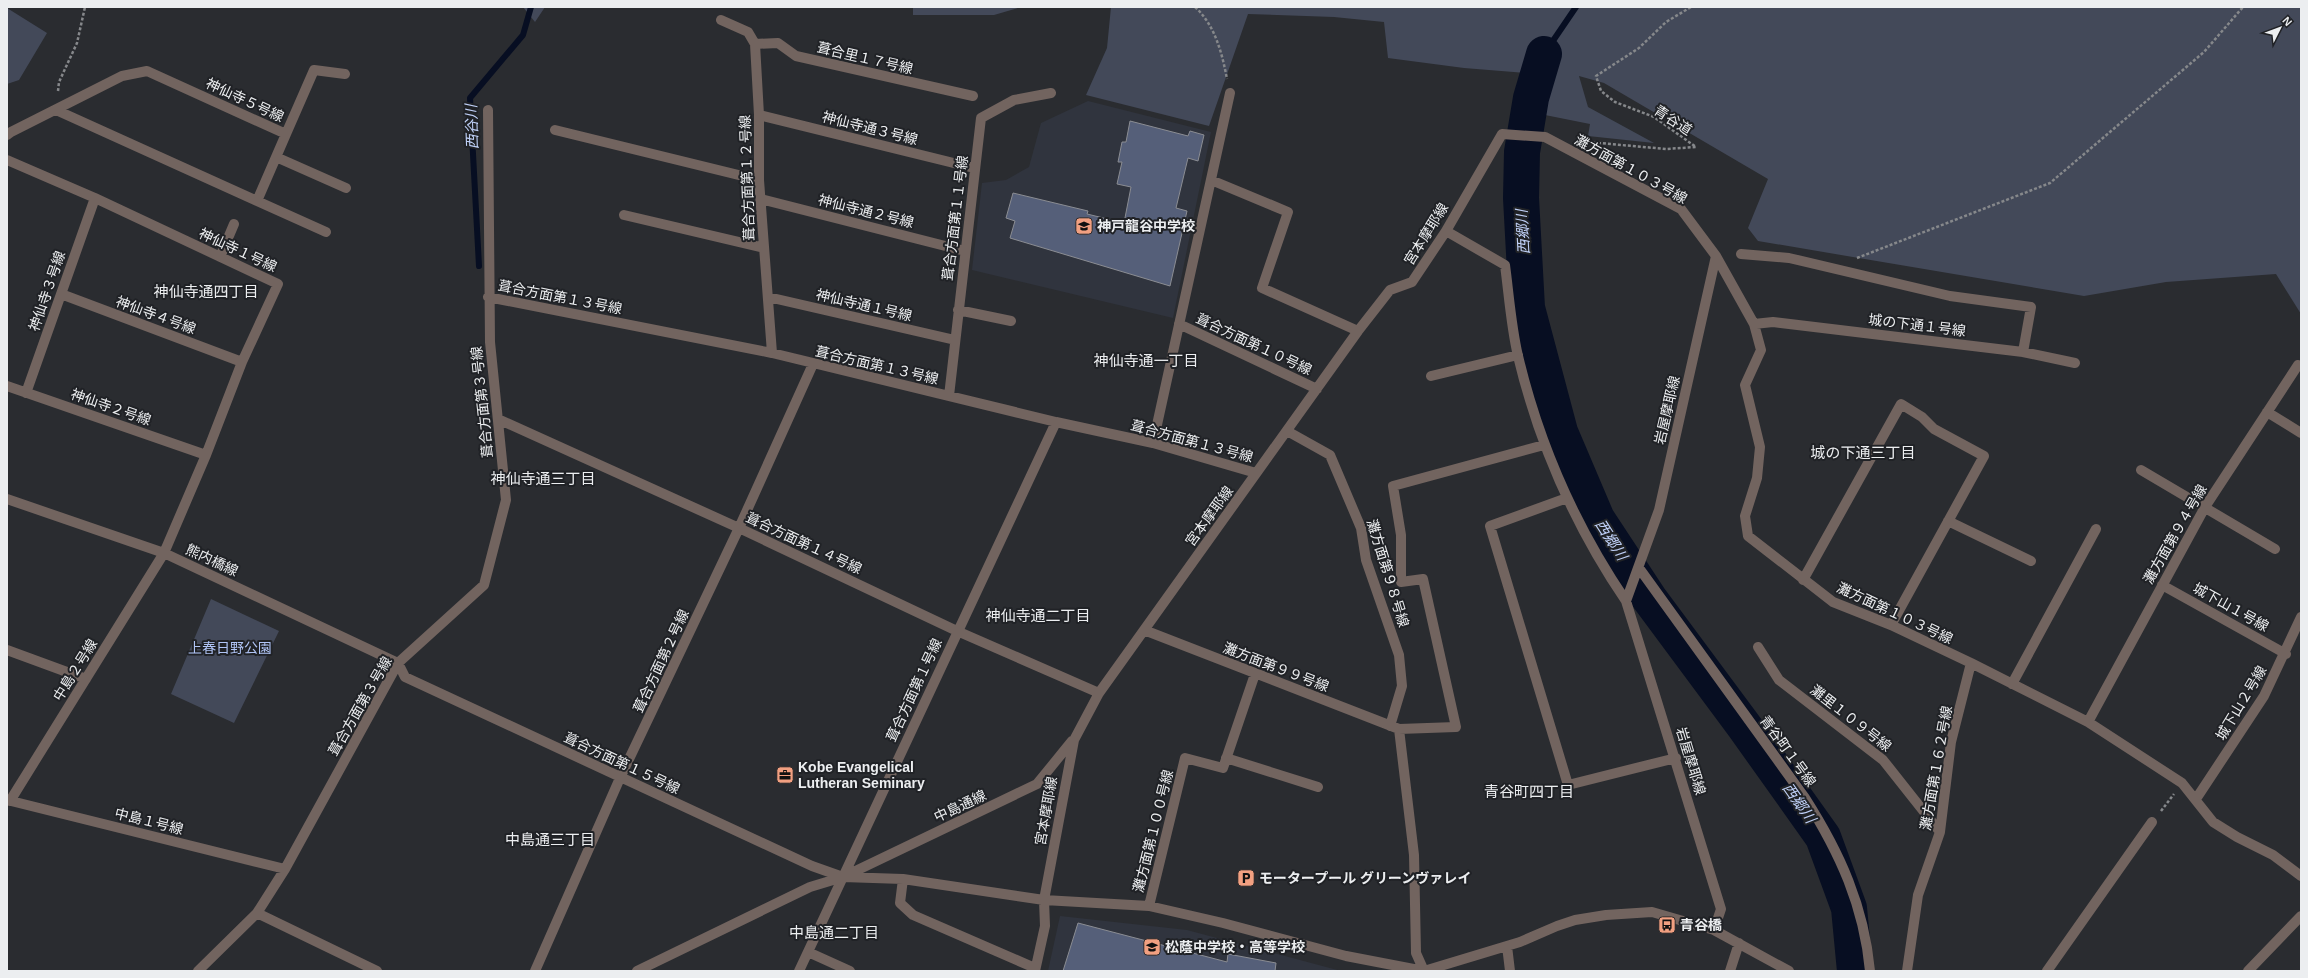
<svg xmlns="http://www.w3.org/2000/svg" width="2308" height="978" font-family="Arial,'Noto Sans JP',sans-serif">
  <rect width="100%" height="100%" fill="#2a2c30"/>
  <!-- built -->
  <path fill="#30343e" d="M1088,101L1211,132L1173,318L972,270L982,183L1006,180L1029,167L1041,123Z
    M1060,916L1187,930L1341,971H1048Z"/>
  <!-- green -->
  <path fill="#434959" d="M523,7H545L535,22Z
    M913,7H1021L994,15H913Z
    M1111,7H2301V314L2276,274L2166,282L2084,296L1758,241L1748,228L1768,179L1604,83L1579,76L1588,107L1654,143L1588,136L1590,124L1540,114L1526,73L1464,68L1388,58L1384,22L1334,17L1248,14L1209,126L1086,95L1107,48Z
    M7,8L47,33L19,80L7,84Z
    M211,599L279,631L234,723L171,694Z"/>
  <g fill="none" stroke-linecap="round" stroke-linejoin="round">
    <!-- stream -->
    <path stroke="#070e22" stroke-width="6" d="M1544,54L1576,7
      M479,266L470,98L523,35L531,7"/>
    <!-- river -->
    <path stroke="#070e22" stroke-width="36" d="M1544,54L1531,98L1522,152L1521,198L1527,308L1560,432L1597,519L1649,598L1744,726L1823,837L1849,908L1855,971"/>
  </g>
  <!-- building -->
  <path fill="#555f79" stroke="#8b8d93" d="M1130,121L1188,136L1190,131L1204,135L1198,161L1188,158L1176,208L1187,211L1170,286L1010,238L1015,221L1006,218L1013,193L1088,211L1087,214L1124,223L1131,187L1117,184L1122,162H1118L1122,142H1126Z
    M1078,923L1227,962L1228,954L1276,963L1275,971H1063Z"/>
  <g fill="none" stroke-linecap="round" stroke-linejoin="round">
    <!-- path -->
    <path stroke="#86888b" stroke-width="2.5" stroke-dasharray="3 2" stroke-linecap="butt" d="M1195,7C1215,25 1222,53 1227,79
      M58,91L59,82L77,43L85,7
      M1588,142L1666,149L1696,147L1654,117L1615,102L1601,91L1596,76L1639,48L1666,22L1691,7
      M1857,258L2050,183L2204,52L2243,7
      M2161,811L2174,794"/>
    <!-- minor -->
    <path stroke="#72645f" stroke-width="10" d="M721,20L748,32L755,44L759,115V180L772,353
      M755,44L778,43L796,56L973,96
      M759,115L974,168
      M555,130L759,180
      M286,134L314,70L345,74
      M7,135L11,132L122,76L147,71L286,134L257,201L56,110
      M276,157L346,188
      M7,160L95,198L278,284L242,362L206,455L164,553L10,801
      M1211,180L1288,212L1262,288L1358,331
      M761,199L965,251
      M257,201L326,232
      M624,215L764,248
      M1446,231L1505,265C1509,295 1511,326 1518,356C1539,444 1575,526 1626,601L1721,909L1714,930
      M1741,254L1789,258L1950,296L2031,307L2023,352
      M220,257L234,224
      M61,294L242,362
      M488,297L772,353L1056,422L1153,443L1256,473
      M768,297L955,340
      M958,310L1011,321
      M1179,324L1317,389
      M1754,324L1773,322L2023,352L2075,363
      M1431,376L1518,355
      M7,386L206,455
      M26,393L95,198
      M949,396L981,118L1014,100L1051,93
      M2267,412L2301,433
      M498,419L739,528L957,631L1099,693
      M1287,431L1330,455L1361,528L1366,560L1399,655L1402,686L1390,726
      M1153,443L1230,93
      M2141,470L2275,549
      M1567,498L1490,526L1568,785L1676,758
      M7,499L164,553L398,663L405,677L812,866L843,877L1037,784L1072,741
      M1948,521L2031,561
      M1639,568L1805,798C1840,853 1864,906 1870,971
      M1803,580L1901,404L1922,417L1934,429L1984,456L1891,625
      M2162,585L2286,654
      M1626,601L1659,510L1716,256
      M1144,630L1399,729L1456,727L1423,579L1401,582V535L1393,486L1544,445
      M1758,647L1779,680L1883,760L1940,832
      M7,650L86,679
      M2012,684L2096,529
      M2088,722L2205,507L2298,365
      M1399,729L1414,855L1416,953L1424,971
      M1226,758L1318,787
      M2196,799L2264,696L2301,617
      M7,800L285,869
      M903,879L900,903L913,915L1035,968
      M1149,906L1185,758L1223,768L1255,674
      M257,913L377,971
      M1507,946L1510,971
      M808,952L850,971
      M198,971L257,913L285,869L398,663L484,585L506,500L490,342L488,110
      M535,971L620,778L739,528L813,364
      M637,971L810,887L843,877L903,879L1044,900L1149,906L1223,923L1346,956L1424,971
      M799,971L1056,422
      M1035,971L1045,926L1044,900L1074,740L1099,693L1358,331L1390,290L1412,282L1446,231L1502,134L1545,137L1681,209L1716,256L1754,324L1761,350L1745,385L1760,447L1757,478L1745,516L1748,536L1833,602L1891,625L1971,663L2088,722L2182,783L2213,822L2237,837L2273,855L2301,876
      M1424,971L1520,942L1557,926L1575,920L1606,915L1652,912L1714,930L1789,971
      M1730,971L1739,943
      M1907,971L1918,895L1940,832L1951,742L1971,663
      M2047,971L2152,822
      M2248,971L2301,916"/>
  </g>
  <!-- icons -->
  <defs>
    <symbol id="school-square" viewBox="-11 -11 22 22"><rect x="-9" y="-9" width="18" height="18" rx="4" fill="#f2a081" stroke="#202226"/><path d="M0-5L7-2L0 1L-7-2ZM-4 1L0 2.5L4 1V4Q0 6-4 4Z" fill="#111"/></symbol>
    <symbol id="office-square" viewBox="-11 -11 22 22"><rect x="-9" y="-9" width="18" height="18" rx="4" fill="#f2a081" stroke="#202226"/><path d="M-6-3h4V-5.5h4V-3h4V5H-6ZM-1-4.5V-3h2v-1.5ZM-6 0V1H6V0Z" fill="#111"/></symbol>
    <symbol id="parking-square" viewBox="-11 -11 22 22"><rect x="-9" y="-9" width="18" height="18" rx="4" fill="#f2a081" stroke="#202226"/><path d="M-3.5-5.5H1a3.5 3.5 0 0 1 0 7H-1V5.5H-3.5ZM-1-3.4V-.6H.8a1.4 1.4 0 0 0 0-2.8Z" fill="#111"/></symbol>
    <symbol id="bus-square" viewBox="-11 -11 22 22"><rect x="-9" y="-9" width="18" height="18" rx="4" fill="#f2a081" stroke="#202226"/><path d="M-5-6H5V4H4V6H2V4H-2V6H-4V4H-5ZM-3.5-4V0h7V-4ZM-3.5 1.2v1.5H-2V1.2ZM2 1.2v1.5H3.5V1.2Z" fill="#111"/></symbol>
  </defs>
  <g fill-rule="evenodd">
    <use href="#school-square" x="1074" y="216" width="20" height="20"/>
    <use href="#office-square" x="775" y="765" width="20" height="20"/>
    <use href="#parking-square" x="1236" y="868" width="20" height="20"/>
    <use href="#bus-square" x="1657" y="915" width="20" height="20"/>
    <use href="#school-square" x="1142" y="937" width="20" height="20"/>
  </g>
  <g text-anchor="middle" stroke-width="4" stroke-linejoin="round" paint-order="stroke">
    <!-- street labels -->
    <g font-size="14" fill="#eceef0" stroke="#202226">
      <text transform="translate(865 58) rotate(13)" y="5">葺合里１７号線</text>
      <text transform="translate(245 100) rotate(25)" y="5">神仙寺５号線</text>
      <text transform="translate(1673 120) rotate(33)" y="5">青谷道</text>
      <text transform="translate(870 128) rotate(14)" y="5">神仙寺通３号線</text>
      <text transform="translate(1631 169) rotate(29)" y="5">灘方面第１０３号線</text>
      <text transform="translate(747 178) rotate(-92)" y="5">葺合方面第１２号線</text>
      <text transform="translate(866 211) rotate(14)" y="5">神仙寺通２号線</text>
      <text transform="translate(955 218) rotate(-83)" y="5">葺合方面第１１号線</text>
      <text transform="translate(1426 234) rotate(-58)" y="5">宮本摩耶線</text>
      <text transform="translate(238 250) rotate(25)" y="5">神仙寺１号線</text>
      <text transform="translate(47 291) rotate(-71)" y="5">神仙寺３号線</text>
      <text transform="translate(560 297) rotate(11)" y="5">葺合方面第１３号線</text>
      <text transform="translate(864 305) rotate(13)" y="5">神仙寺通１号線</text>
      <text transform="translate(156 315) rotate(20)" y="5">神仙寺４号線</text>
      <text transform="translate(1917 325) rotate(7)" y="5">城の下通１号線</text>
      <text transform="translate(1254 344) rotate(25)" y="5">葺合方面第１０号線</text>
      <text transform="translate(877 365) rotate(13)" y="5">葺合方面第１３号線</text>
      <text transform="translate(482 402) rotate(-96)" y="5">葺合方面第３号線</text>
      <text transform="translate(111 407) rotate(19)" y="5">神仙寺２号線</text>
      <text transform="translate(1667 410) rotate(-77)" y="5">岩屋摩耶線</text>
      <text transform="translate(1192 441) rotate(15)" y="5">葺合方面第１３号線</text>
      <text transform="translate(1209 516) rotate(-54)" y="5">宮本摩耶線</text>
      <text transform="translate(2175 534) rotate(-60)" y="5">灘方面第９４号線</text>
      <text transform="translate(804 543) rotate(25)" y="5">葺合方面第１４号線</text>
      <text transform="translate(212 560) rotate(25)" y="5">熊内橋線</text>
      <text transform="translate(1388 573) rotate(73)" y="5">灘方面第９８号線</text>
      <text transform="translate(2231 607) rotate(29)" y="5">城下山１号線</text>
      <text transform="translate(1895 613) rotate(25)" y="5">灘方面第１０３号線</text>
      <text transform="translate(661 661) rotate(-65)" y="5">葺合方面第２号線</text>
      <text transform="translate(1276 667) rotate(21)" y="5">灘方面第９９号線</text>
      <text transform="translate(75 670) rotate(-58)" y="5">中島２号線</text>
      <text transform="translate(914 690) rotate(-65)" y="5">葺合方面第１号線</text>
      <text transform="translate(2241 703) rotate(-59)" y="5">城下山２号線</text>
      <text transform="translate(360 706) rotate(-60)" y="5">葺合方面第３号線</text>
      <text transform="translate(1851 718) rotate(38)" y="5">灘里１０９号線</text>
      <text transform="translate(1788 751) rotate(54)" y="5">青谷町１号線</text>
      <text transform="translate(1691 761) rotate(73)" y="5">岩屋摩耶線</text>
      <text transform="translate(622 763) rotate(25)" y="5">葺合方面第１５号線</text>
      <text transform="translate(1936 768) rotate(-80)" y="5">灘方面第１６２号線</text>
      <text transform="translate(960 806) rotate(-25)" y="5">中島通線</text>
      <text transform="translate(1046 811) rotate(-80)" y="5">宮本摩耶線</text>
      <text transform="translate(149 821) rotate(14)" y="5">中島１号線</text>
      <text transform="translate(1153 831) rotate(-76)" y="5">灘方面第１００号線</text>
    </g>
    <!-- poi labels -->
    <g font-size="14" font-weight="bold" fill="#eceef0" stroke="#202226" text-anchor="start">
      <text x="1097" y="231">神戸龍谷中学校</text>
      <text x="798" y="772">Kobe Evangelical<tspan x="798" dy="16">Lutheran Seminary</tspan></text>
      <text x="1259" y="883">モータープール グリーンヴァレイ</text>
      <text x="1680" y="930">青谷橋</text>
      <text x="1165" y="952">松蔭中学校・高等学校</text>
    </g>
    <!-- park labels -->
    <g font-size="14" fill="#b0c4f5" stroke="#202226">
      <text x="230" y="653">上春日野公園</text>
    </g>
    <!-- water labels -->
    <g font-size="15" font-style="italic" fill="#bfd0f7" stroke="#202226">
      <text transform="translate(472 127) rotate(-92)" y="5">西谷川</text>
      <text transform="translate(1523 232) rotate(-93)" y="5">西郷川</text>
      <text transform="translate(1611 540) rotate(57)" y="5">西郷川</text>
      <text transform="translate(1799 803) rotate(55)" y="5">西郷川</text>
    </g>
    <!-- neighbourhood labels -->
    <g font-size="15" fill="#eceef0" stroke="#202226">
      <text x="206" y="297">神仙寺通四丁目</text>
      <text x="1146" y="366">神仙寺通一丁目</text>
      <text x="1863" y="458">城の下通三丁目</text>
      <text x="543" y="484">神仙寺通三丁目</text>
      <text x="1038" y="621">神仙寺通二丁目</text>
      <text x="1529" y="797">青谷町四丁目</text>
      <text x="550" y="845">中島通三丁目</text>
      <text x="834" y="938">中島通二丁目</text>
    </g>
  </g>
  <!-- border -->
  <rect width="2308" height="978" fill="none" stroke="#eceef0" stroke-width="16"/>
  <!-- north arrow -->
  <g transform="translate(2280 28) rotate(48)" stroke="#202226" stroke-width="3" paint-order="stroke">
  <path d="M0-3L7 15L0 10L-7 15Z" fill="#eceef0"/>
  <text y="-6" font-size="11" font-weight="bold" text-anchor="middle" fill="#eceef0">N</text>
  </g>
</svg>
